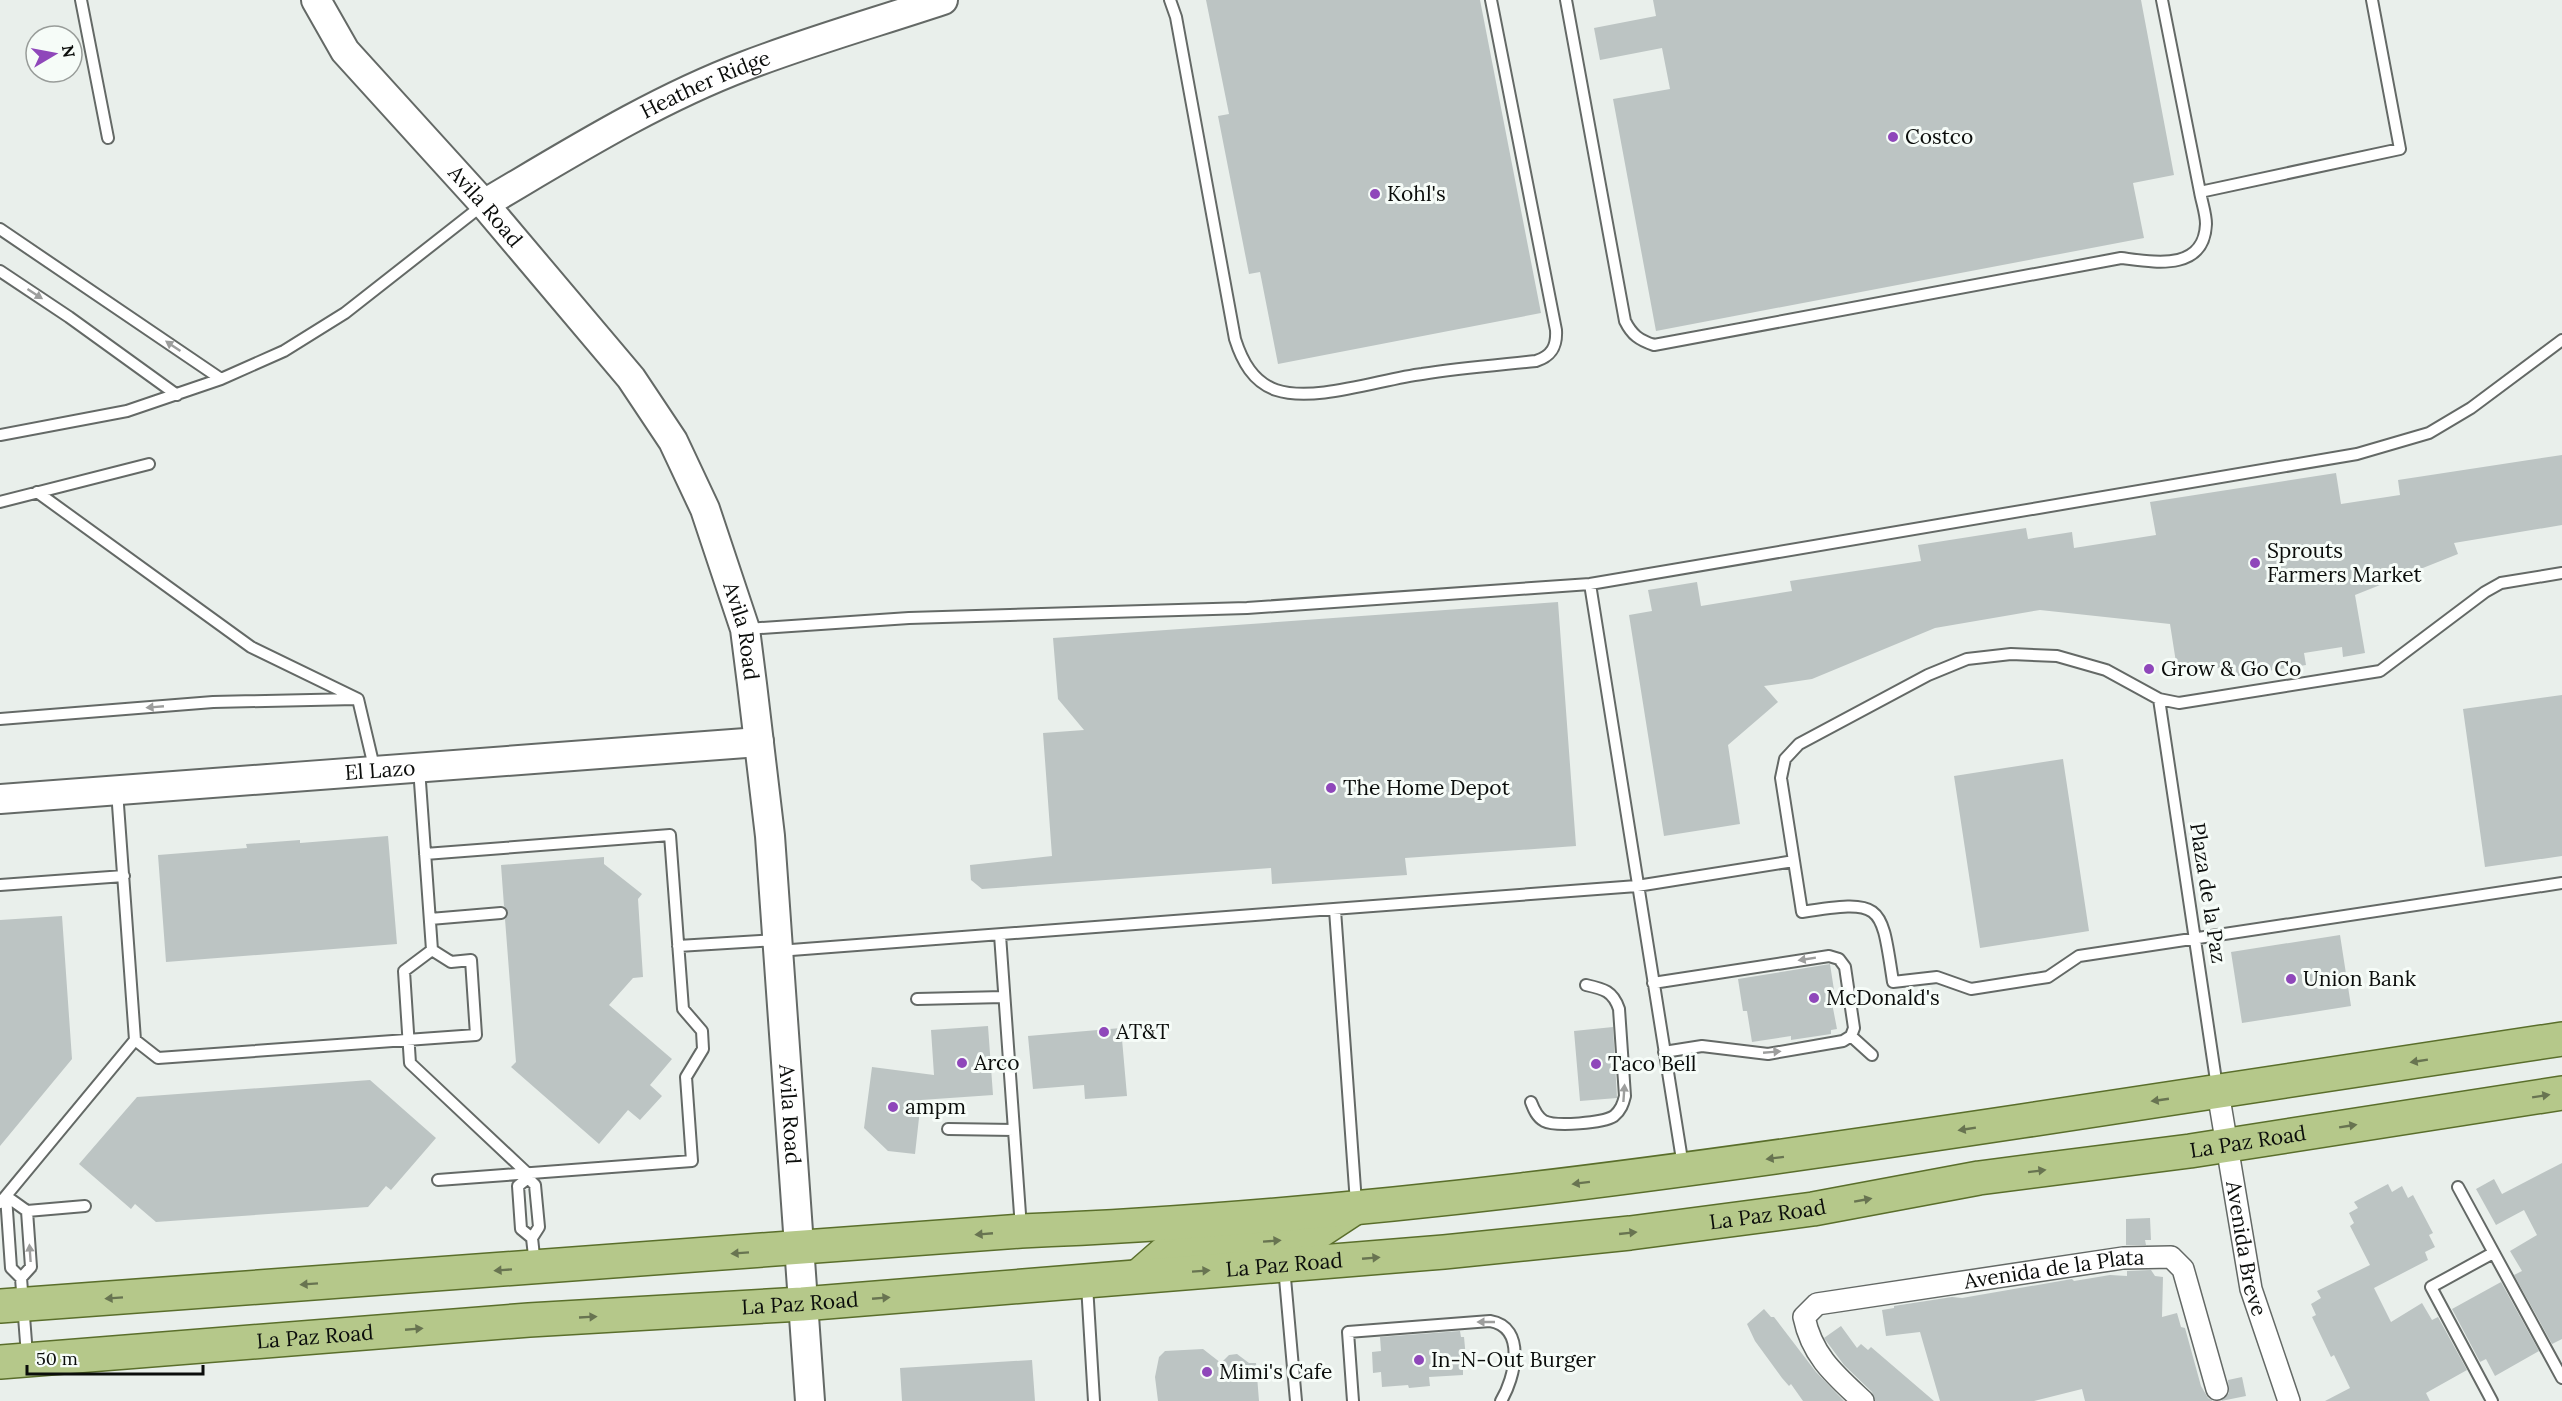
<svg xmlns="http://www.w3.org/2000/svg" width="2562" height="1401" font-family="Lora,serif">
  <rect width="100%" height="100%" fill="#e9efeb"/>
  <!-- building -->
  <path fill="#bcc4c3" d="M1206,0H1480L1541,313L1278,364L1260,272L1249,274L1218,116L1229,114Z
    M1653,0H2141L2174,175L2133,183L2144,238L1656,331L1613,99L1670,89L1662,48L1600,60L1594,28L1656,16Z
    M2562,455V525L2454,543L2458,554L2355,595L2365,653L2343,657L2342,647L2304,653L2306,665L2237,676L2235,665L2178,675L2170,624L2040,610L1935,628L1812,679L1764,686L1778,702L1728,745L1740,824L1664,836L1629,615L1652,611L1648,590L1697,582L1701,606L1792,591L1790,581L1921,561L1918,545L2026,528L2028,539L2072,532L2074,548L2156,535L2150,502L2336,473L2341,504L2400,495L2398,480Z
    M1558,602L1576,846L1405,858L1407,875L1272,884L1271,868L982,889L971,880L970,865L1052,856L1043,733L1084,730L1058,699L1053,638Z
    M2562,695V856L2485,867L2463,709Z
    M2063,759L2089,931L1980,948L1954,776Z
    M388,836L397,944L166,962L158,855L247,848L246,844L300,840V843Z
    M604,857V864L642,894L638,899L643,977L633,978L609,1005L672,1059L650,1085L662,1096L640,1120L628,1110L599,1144L511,1067L516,1062L505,919L508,913L504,906L501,865Z
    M62,916L72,1059L0,1146V920Z
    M2340,935L2351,1006L2242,1023L2231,952Z
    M1830,964L1836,1003H1832L1837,1029L1831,1030V1034L1791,1040V1036L1752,1042L1747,1011H1743L1738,979Z
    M988,1026L993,1095L921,1100L915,1154L888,1151L864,1128L872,1067L934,1075L931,1030Z
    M1613,1027L1617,1098L1580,1101L1574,1031Z
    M1121,1028L1127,1096L1085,1099L1084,1085L1033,1089L1028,1036Z
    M370,1080L436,1138L391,1190L386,1186L368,1207L156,1222L135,1204L131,1209L79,1164L137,1097Z
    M2562,1163V1339L2552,1344L2514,1275L2522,1271L2510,1251L2537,1235L2524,1210L2496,1225L2476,1189L2494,1179L2502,1194Z
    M2388,1184L2392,1192L2402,1186L2408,1198L2413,1195L2433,1233L2429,1235L2435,1247L2425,1252L2428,1260L2374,1288L2391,1322L2422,1303L2432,1320L2438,1317L2467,1370L2426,1393L2430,1401H2325L2350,1388L2334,1355L2331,1357L2312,1317L2316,1315L2311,1304L2321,1298L2317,1291L2370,1265L2350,1226L2354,1223L2349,1213L2358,1208L2354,1202Z
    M2150,1218L2151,1240H2145L2146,1245H2126V1219Z
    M2151,1270L2155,1276L2163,1277L2162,1317L2177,1313L2181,1327L2185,1328L2201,1386L2208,1398L2213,1401H2085L2082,1389L2034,1401H1940L1920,1332L1886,1336L1882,1310L1894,1308V1306L1952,1297L1962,1298L2072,1279L2074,1281L2110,1275L2127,1276V1271Z
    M2501,1282L2539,1351L2495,1376L2486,1359L2480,1362L2452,1309Z
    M1764,1309L1771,1317H1774L1816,1372L1844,1401H1803L1791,1384L1789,1386L1782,1378L1755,1341L1747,1324Z
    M1841,1326L1857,1348L1861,1344L1868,1350L1871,1347L1934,1401H1875L1872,1392L1844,1365L1824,1338Z
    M1460,1331L1461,1337H1464L1467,1369L1463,1370V1375L1429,1377L1430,1386L1409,1388L1408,1385L1382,1387L1381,1372L1373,1373L1372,1352L1381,1351L1380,1337Z
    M1203,1349L1221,1363L1229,1355L1237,1354L1249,1363H1256L1259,1401H1158L1155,1377L1159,1357L1165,1351Z
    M1032,1360L1035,1401H902L900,1368Z
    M2242,1377L2246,1396L2221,1401L2229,1393L2228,1380Z"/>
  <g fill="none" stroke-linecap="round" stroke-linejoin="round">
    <defs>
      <path id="lane" d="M81,0L108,138
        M1170,0L1176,17L1235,339C1242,361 1253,382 1276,390C1315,403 1381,379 1422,374C1460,368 1498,365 1536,361C1552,356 1557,346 1556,330L1491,0
        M1566,0L1625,321C1632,335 1639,340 1654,345L2121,258C2154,262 2204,272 2206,224C2206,214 2202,203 2200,192L2400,149L2372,0
        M2162,0L2200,192
        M0,229L221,379
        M0,271L69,317L177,395
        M0,435L127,411L221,379L284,351L345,313L484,204
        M37,492L251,647L358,699L375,771
        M0,502L149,464
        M1590,584L1683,1166
        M747,629L909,618L1247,608L1590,584L2357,454L2429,433L2471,408L2562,340
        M2159,699L2217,1087
        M0,719L213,702L356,699
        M419,768L432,950L404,971L410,1063L527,1173L528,1178L535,1185L539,1227L532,1238L535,1265
        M425,854L670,835L683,1009L702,1031L703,1049L686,1077L692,1161L438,1180
        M1794,861L1802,912C1884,899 1881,904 1893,982L1937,977L1971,989L2048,977L2079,956L2562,883
        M0,885L124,876
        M1335,910L1356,1203
        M430,919L501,913
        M1000,935L1021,1228
        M678,946L777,940
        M778,951L1637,886L1794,861L1781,778L1785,759L1799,744L1928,675L1967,659L2011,654L2057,656L2106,670L2159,699L2179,703L2380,671L2485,592L2501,583L2562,573
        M1653,983L1829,956L1839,959L1845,967L1854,1028L1851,1036L1843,1041L1768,1054L1702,1046L1664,1052
        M917,999L1004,997
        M1851,1036L1872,1055
        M135,1040L158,1058L476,1035L471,960L451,962L432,950
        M1531,1102C1534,1110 1537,1117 1544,1121C1556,1127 1603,1123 1614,1116C1621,1110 1623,1104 1625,1096L1619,1009C1613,991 1604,989 1586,985
        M948,1129L1014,1130
        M528,1178L518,1186L521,1229L532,1238
        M2458,1187L2562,1378
        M6,1196L11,1268L21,1278L31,1267L27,1211
        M6,1196L27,1211L85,1206
        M0,1203L135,1040L117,791
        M1284,1267L1296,1401
        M21,1278L27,1355
        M1087,1285L1094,1401
        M1353,1401L1348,1332L1490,1321C1527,1327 1515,1378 1501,1401
        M2492,1401L2431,1287L2493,1253"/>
      <g id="street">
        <path id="s1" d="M2218,1092L2251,1289L2289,1401"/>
        <path id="s2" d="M1863,1401C1835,1375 1812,1356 1804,1317L1817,1304L2123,1258L2171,1257L2183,1269L2217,1389"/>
      </g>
      <g id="secondary">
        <path id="s3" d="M316,0L345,51L484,204L631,378L673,441L705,509L745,629L752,684L770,836L810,1401"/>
        <path id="s4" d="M484,204C569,154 653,101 745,66C810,41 877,22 943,0"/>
        <path id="s5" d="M0,799L759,742"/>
      </g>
      <g id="primary">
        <path d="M1140,1275L1164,1254L1185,1248L1312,1236L1353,1209"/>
        <path d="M0,1306L1021,1231C1356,1218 1690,1171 2022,1121C2202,1094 2382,1067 2562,1039"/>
        <path id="s6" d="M0,1362L529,1320L802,1304L1444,1252L1630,1233L1813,1209L1979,1178L2190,1151L2562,1093"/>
      </g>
    </defs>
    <!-- lane casing -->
    <use href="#lane" stroke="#646966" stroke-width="14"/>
    <!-- street casing -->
    <use href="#street" stroke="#646966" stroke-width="24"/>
    <!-- secondary casing -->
    <use href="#secondary" stroke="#646966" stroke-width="32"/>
    <!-- primary casing -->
    <use href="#primary" stroke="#5a6e2b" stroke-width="36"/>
    <!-- lane -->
    <use href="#lane" stroke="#fff" stroke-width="10"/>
    <!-- street -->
    <use href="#street" stroke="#fff" stroke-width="21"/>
    <!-- secondary -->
    <use href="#secondary" stroke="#fff" stroke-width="28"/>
    <!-- primary -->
    <use href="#primary" stroke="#b5c88a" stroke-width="33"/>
  </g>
  <!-- one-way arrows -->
  <defs><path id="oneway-solid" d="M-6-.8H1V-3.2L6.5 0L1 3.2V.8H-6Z" transform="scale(1.5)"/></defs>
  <g fill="#9d9e9d">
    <use href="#oneway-solid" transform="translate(35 294) rotate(33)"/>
    <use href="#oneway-solid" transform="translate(173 346) rotate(-146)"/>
    <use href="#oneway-solid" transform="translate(155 707) rotate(175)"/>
    <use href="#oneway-solid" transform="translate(1807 959) rotate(171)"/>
    <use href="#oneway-solid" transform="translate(1772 1052) rotate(-5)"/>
    <use href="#oneway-solid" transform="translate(1624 1093) rotate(-86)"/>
    <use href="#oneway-solid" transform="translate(30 1253) rotate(-94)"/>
    <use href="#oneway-solid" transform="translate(1486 1322) rotate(180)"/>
  </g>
  <g fill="#687451">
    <use href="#oneway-solid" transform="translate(2419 1061) rotate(171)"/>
    <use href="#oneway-solid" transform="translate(2541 1096) rotate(-9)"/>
    <use href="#oneway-solid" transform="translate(2160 1100) rotate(172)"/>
    <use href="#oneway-solid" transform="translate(2348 1126) rotate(-9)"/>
    <use href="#oneway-solid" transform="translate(1967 1129) rotate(171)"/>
    <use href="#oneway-solid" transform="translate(1775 1158) rotate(173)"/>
    <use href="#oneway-solid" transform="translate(2037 1171) rotate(-7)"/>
    <use href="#oneway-solid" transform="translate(1581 1183) rotate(173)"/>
    <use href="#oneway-solid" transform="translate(1863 1200) rotate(-10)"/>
    <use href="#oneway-solid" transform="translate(1628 1233) rotate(-6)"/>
    <use href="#oneway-solid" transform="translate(984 1234) rotate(175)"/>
    <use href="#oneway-solid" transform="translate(1272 1241) rotate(-4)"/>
    <use href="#oneway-solid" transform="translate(740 1253) rotate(176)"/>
    <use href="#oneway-solid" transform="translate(1371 1258) rotate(-5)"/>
    <use href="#oneway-solid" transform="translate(503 1270) rotate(176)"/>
    <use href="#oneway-solid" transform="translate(1201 1271) rotate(-4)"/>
    <use href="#oneway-solid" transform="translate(309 1284) rotate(176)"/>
    <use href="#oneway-solid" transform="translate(114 1298) rotate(176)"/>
    <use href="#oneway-solid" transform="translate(881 1298) rotate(-5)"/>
    <use href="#oneway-solid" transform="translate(588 1317) rotate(-3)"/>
    <use href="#oneway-solid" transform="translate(414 1329) rotate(-5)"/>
  </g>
  <!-- markers -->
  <g fill="#8f47ba" stroke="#f6fcf8" stroke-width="2">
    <circle cx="1893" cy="137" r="6"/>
    <circle cx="1375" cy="194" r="6"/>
    <circle cx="2255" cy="563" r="6"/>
    <circle cx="2149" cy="669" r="6"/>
    <circle cx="1331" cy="788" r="6"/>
    <circle cx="2291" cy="979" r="6"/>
    <circle cx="1814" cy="998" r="6"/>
    <circle cx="1104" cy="1032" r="6"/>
    <circle cx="962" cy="1063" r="6"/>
    <circle cx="1596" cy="1064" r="6"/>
    <circle cx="893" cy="1107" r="6"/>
    <circle cx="1419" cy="1360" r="6"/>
    <circle cx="1207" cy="1372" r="6"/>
  </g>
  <g text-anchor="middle" stroke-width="6" stroke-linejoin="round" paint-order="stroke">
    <!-- street labels -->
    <g font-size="21" fill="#0b0d0b" stroke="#f6fcf8">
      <text dy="7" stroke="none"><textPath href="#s4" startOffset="252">Heather Ridge</textPath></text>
      <text dy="7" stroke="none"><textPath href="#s3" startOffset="268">Avila Road</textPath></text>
      <text dy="7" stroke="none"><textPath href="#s3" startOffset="772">Avila Road</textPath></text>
      <text dy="7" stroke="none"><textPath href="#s5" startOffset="381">El Lazo</textPath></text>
      <text transform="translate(2208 893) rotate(81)" y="7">Plaza de la Paz</text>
      <text dy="7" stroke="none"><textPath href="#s3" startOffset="1258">Avila Road</textPath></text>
      <text dy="7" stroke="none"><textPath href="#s6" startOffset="2260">La Paz Road</textPath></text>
      <text dy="7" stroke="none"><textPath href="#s6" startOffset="1774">La Paz Road</textPath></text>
      <text dy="7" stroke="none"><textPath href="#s1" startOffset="159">Avenida Breve</textPath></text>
      <text dy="7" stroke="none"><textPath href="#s6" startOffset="1288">La Paz Road</textPath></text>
      <text dy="7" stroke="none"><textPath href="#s2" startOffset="363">Avenida de la Plata</textPath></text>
      <text dy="7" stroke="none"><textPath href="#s6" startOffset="802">La Paz Road</textPath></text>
      <text dy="7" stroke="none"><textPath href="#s6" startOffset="316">La Paz Road</textPath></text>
    </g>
    <!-- poi labels -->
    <g font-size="21" fill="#0b0d0b" stroke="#f6fcf8" text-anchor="start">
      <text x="1905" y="144">Costco</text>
      <text x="1387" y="201">Kohl's</text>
      <text x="2267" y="558">Sprouts<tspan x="2267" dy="24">Farmers Market</tspan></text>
      <text x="2161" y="676">Grow &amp; Go Co</text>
      <text x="1343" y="795">The Home Depot</text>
      <text x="2303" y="986">Union Bank</text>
      <text x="1826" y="1005">McDonald's</text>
      <text x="1116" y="1039">AT&amp;T</text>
      <text x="974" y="1070">Arco</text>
      <text x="1608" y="1071">Taco Bell</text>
      <text x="905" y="1114">ampm</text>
      <text x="1431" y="1367">In-N-Out Burger</text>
      <text x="1219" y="1379">Mimi's Cafe</text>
    </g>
  </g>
  <!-- north arrow -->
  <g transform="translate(54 54) rotate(80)"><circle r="28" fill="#f6fcf8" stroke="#989c99" stroke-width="1.5"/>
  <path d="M0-4.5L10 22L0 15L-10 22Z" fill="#8f47ba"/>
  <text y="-9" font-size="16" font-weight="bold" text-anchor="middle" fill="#0b0d0b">N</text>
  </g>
  <!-- scale -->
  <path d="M27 1365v9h176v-9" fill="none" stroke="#0b0d0b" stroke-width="3"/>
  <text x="36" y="1365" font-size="18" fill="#0b0d0b" stroke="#f6fcf8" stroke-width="4.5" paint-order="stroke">50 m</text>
</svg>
